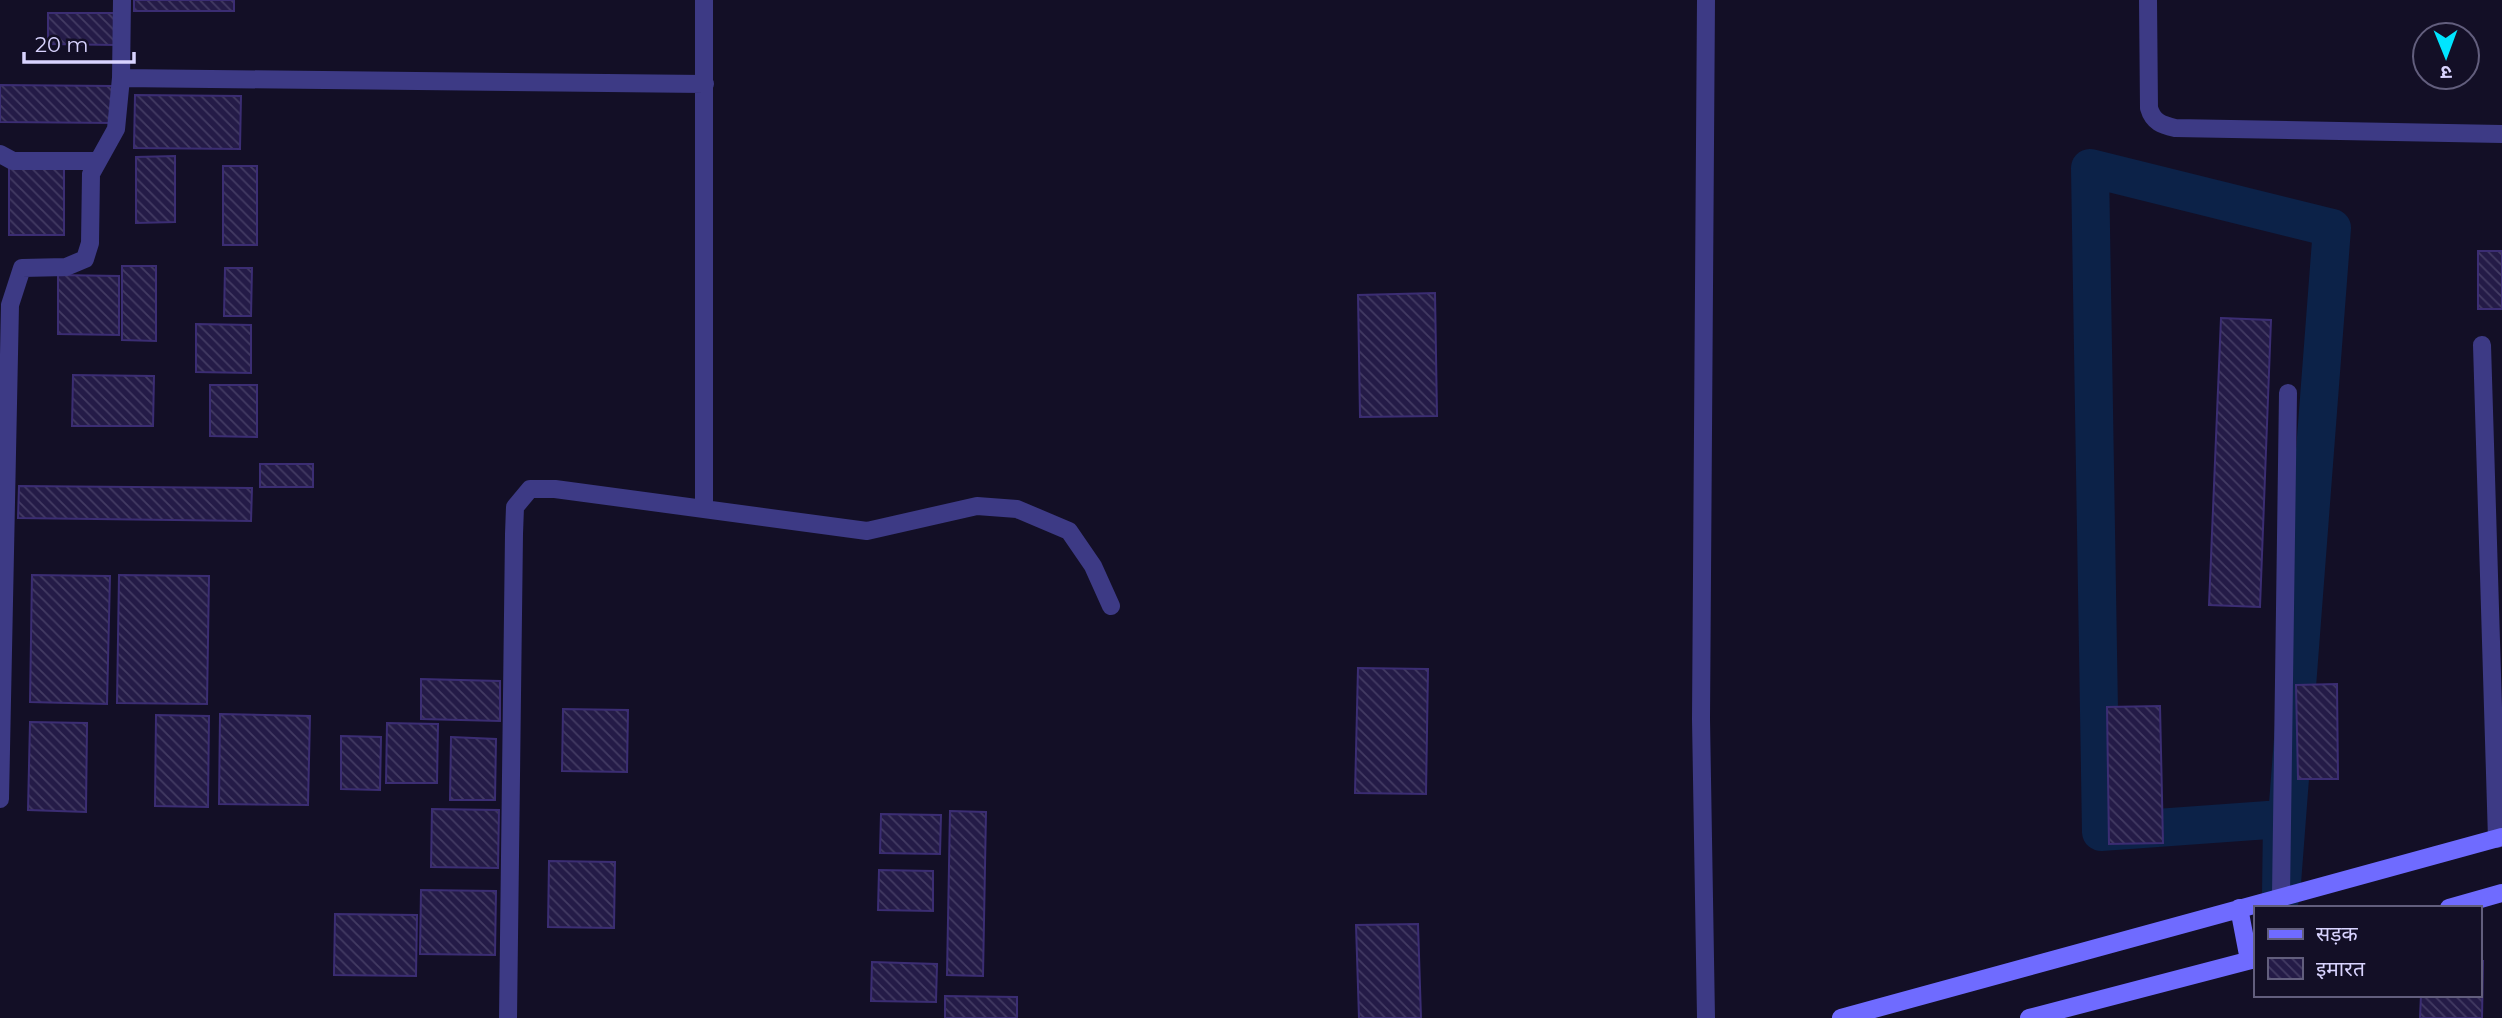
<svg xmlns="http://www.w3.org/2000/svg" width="2502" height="1018" font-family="Montserrat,'Noto Sans Devanagari',sans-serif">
  <defs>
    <pattern id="building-back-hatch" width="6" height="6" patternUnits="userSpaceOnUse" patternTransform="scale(1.75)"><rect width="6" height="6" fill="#241b47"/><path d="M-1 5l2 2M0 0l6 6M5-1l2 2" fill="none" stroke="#433b63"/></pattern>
  </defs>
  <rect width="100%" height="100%" fill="#130f26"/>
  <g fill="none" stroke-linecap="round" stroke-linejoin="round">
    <!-- canal -->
    <path stroke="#0c2248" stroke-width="38" d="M2090,168L2332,228L2281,896L2282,819L2101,832Z"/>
  </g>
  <!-- building -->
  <path fill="url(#building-back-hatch)" stroke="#3b2d73" stroke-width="2" d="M134,0H234V11H134Z
    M48,13H116L115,45L48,44Z
    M0,85L113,86L114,123L0,122Z
    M135,95L241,96L240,149L134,148Z
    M175,156V222L136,223V157Z
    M9,162L64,163V235H9Z
    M223,166H257V245H223Z
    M2478,251H2502V309H2478Z
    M122,266H156V341L122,340Z
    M225,268H252L251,316H224Z
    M58,275L119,276V335L58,334Z
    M1435,293L1437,416L1360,417L1358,295Z
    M2221,318L2271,320L2260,607L2209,605Z
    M196,324L251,325V373L196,372Z
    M73,375L154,376L153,426H72Z
    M210,385H257V437L210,436Z
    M260,464H313V487H260Z
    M19,486L252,488L251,521L18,518Z
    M32,575L110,576L107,704L30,702Z
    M119,575L209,576L207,704L117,703Z
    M1358,668L1428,669L1426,794L1355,793Z
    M421,679L500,681V721L421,719Z
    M2337,684L2338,779H2298L2296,685Z
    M2160,706L2163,843L2109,844L2107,707Z
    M563,709L628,710L627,772L562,771Z
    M220,714L310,716L308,805L219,804Z
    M156,715L209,716L208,807L155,806Z
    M30,722L87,723L86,812L28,810Z
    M387,723L438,724L437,783H386Z
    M341,736L381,737L380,790L341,789Z
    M451,737L496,739L495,800H450Z
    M432,809L499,810L498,868L431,867Z
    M950,811L986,812L983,976L947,975Z
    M881,814L941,815L940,854L880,853Z
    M549,861L615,862L614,928L548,927Z
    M879,870L933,871V911L878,910Z
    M421,890L496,891L495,955L420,954Z
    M335,914L417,915L416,976L334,975Z
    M1418,924L1421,1018H1359L1356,925Z
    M2479,961H2483L2482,1018H2420L2421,995H2479Z
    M872,962L937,964L936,1002L871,1001Z
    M945,996L1017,997V1018H945Z"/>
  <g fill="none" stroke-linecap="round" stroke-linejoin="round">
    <!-- lane -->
    <path stroke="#3d3a85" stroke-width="18" d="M2281,896L2288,393"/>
    <!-- street -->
    <path stroke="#3d3a85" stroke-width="18" d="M2148,0L2149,108C2153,122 2162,125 2175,128L2502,134
      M121,78L122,0
      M0,154L13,161H96
      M2482,345L2497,839
      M704,507V0
      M0,799L10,305L22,268L66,267L85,259L90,243L91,174L116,129L121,78L705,84
      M508,1018L514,534L515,507L530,489H555L867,531L977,506L1017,509L1069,531L1093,566L1111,606
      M1706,1018L1701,719L1706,0"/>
    <!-- secondary -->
    <path stroke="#6f6bff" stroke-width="18" d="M2239,908L2249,960
      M2449,908L2502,893
      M1841,1018L2502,837
      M2029,1018L2255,959"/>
  </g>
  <!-- legend -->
  <rect x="2254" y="906" width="228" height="91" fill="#130f26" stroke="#625e7d" stroke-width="2"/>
  <rect x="2268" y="929" width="35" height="10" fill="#6f6bff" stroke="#625e7d" stroke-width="2"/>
  <text x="2316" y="941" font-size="21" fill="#d9d4ff">सड़क</text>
  <rect x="2268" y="958" width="35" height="21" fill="url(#building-back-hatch)" stroke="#625e7d" stroke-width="2"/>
  <text x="2316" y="976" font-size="21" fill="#d9d4ff">इमारत</text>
  <!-- north arrow -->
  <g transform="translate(2446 56) rotate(179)"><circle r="33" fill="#130f26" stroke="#625e7d" stroke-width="2"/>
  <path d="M0-5L12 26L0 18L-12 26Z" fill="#00e5ff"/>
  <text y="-10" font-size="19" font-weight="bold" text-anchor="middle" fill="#d9d4ff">उ</text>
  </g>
  <!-- scale -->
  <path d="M24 52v10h110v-10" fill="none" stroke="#d9d4ff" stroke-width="3.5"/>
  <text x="35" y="52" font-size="21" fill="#d9d4ff" stroke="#130f26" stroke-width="5" paint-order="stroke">20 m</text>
</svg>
